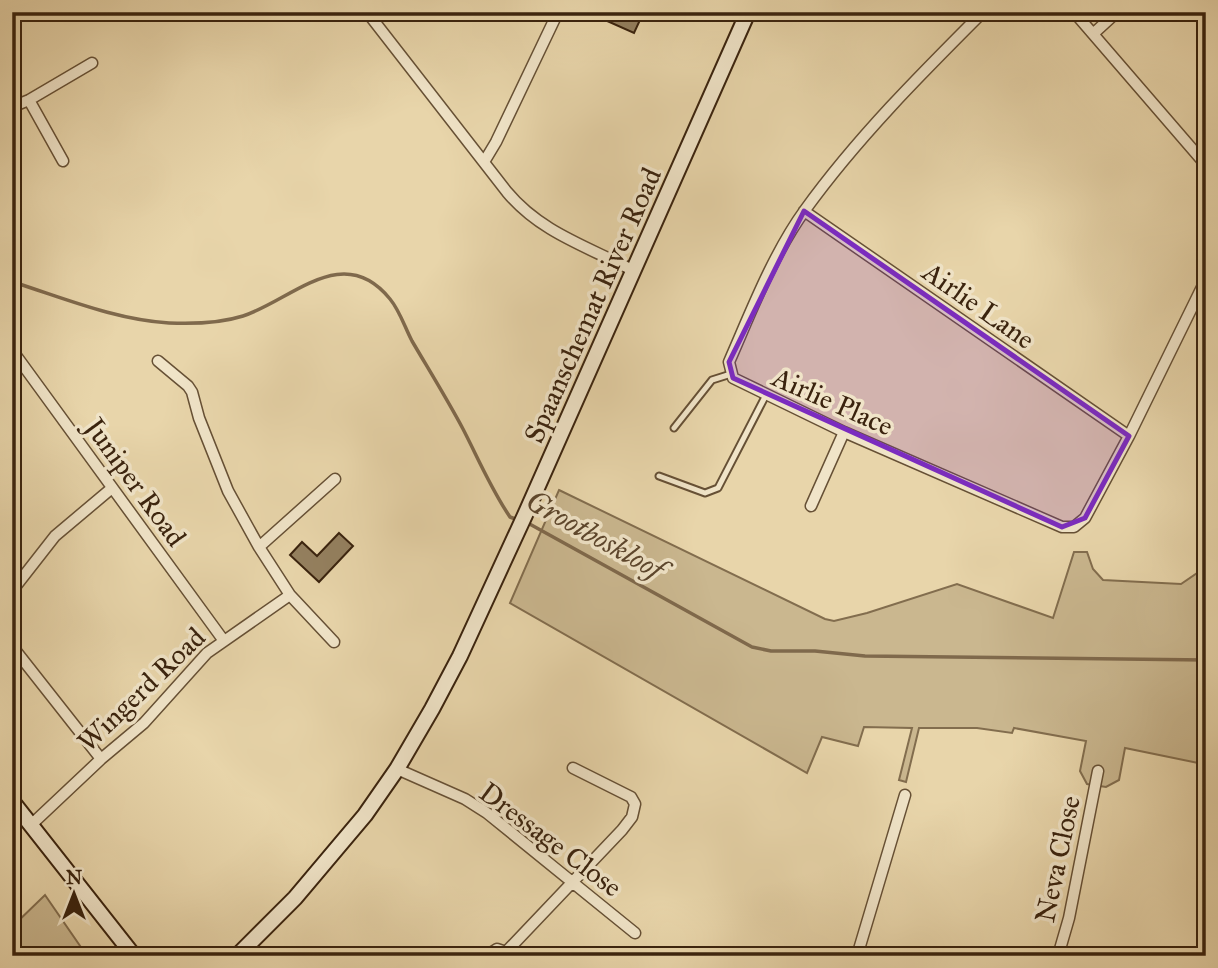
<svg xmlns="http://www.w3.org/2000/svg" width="1218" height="968" font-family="'IM FELL Great Primer',serif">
  <rect width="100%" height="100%" fill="#e8d5aa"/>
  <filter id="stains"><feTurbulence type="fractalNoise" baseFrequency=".00286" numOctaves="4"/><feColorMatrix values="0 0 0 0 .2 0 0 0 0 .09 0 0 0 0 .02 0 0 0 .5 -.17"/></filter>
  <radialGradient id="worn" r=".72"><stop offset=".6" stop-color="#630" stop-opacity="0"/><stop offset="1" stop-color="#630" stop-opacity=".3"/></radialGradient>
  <!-- green -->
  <path fill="#cab78f" stroke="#826d4e" stroke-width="2" d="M559,490L825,619L834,621L867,613L957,584L1053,618L1074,552H1087L1093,569L1103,580L1181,584L1206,567V724L1203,764L1125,748L1119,780L1106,787L1087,784L1080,771L1086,741L1014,728L1012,733L977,728H919L906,782L899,780L912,728L864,727L858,746L822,737L807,773L510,603Z
    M45,895L87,956H12V927Z"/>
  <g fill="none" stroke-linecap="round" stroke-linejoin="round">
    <!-- stream -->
    <path stroke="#7f694c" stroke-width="3.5" d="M12,285L16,283C66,299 117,320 169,323C192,324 221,323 243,316C292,300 343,241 390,299C400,311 405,328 412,341C429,370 447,399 463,429C478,458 491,489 510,517L518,520
      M526,522L752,647L771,651H815L865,656L1206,660"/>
  </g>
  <!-- building -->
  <path fill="#94805f" stroke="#3a230e" stroke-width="2" d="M587,12H638L636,18L640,20L634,33Z
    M339,533L353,546L319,582L290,555L302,542L317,556Z"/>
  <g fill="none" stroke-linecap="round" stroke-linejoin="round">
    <defs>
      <path id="lane" d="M674,428L712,380L731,374
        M659,476L705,493L718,488L766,395
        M384,956L390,953L399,956"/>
      <path id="street" d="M367,12L507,192C541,233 589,247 634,271
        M983,12C921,74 857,138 805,210C773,254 751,312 729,362L733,378L844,432L1062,527H1074L1085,518L1129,436L1206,279
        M1074,12L1206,165
        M1093,34L1117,12
        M29,100L63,161
        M12,107L29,100L92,63
        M484,162L496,142L558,12
        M804,211L1129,436
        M12,350L224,641
        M158,361L188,386L192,392L199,418L228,491L259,547L290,595L334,642
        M811,506L844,432
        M259,547L335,479
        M12,591L55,536L112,488
        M12,646L101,759
        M397,769L465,799L487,813L635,933
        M31,825L101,759L144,723L207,653L290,595
        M506,952L622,830L632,817L635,804L631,797L573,768
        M486,956L497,949L506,952L509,956
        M857,956L905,795
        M1058,956L1069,918L1098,771"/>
      <path id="secondary" d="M12,801L134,956
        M237,956L295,898L365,815L397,769L432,709L460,656L525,515L748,12"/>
    </defs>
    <!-- lane casing -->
    <use href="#lane" stroke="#665035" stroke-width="9"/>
    <!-- street casing -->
    <use href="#street" stroke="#665035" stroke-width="13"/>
    <!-- secondary casing -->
    <use href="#secondary" stroke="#3a230e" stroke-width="18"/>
    <!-- lane -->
    <use href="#lane" stroke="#f0e4c8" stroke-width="5"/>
    <!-- street -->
    <use href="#street" stroke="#f0e4c8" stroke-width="10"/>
    <!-- secondary -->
    <use href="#secondary" stroke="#f0e4c8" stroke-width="14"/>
  </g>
  <!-- marked area -->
  <path fill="#7b2cbf" fill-opacity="0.2" stroke="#7b2cbf" stroke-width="5" stroke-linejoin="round" d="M804,211L1129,436L1085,518L1062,527L733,378L729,362Z"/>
  <g text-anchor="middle" stroke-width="7" stroke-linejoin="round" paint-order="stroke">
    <!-- street labels -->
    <g font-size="28" fill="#3a230e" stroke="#f0e4c8">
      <text transform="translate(592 305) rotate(-66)" y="10">Spaanschemat River Road</text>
      <text transform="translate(979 305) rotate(35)" y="10">Airlie Lane</text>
      <text transform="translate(833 401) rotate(24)" y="10">Airlie Place</text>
      <text transform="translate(136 482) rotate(54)" y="10">Juniper Road</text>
      <text transform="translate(141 689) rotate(-44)" y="10">Wingerd Road</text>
      <text transform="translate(551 839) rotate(37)" y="10">Dressage Close</text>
      <text transform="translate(1057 859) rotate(-78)" y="10">Neva Close</text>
    </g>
    <!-- water labels -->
    <g font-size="30" font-style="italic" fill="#5c462d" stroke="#f0e4c8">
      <text transform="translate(595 535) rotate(29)" y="10">Grootboskloof</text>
    </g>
  </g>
  <!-- margin -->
  <rect width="1218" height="968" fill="none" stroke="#e8d5aa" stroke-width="42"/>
  <rect x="14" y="14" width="1190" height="940" fill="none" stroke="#3a230e" stroke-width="3.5"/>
  <rect x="21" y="21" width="1176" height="926" fill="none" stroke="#3a230e" stroke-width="2"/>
  <!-- north arrow -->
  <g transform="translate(74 894)" stroke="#f0e4c8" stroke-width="5" paint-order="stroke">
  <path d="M0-5L12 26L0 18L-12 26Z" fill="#3a230e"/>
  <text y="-10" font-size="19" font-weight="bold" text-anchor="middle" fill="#3a230e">N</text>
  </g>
  <rect width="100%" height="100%" filter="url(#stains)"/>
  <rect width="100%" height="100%" fill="url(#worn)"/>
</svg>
